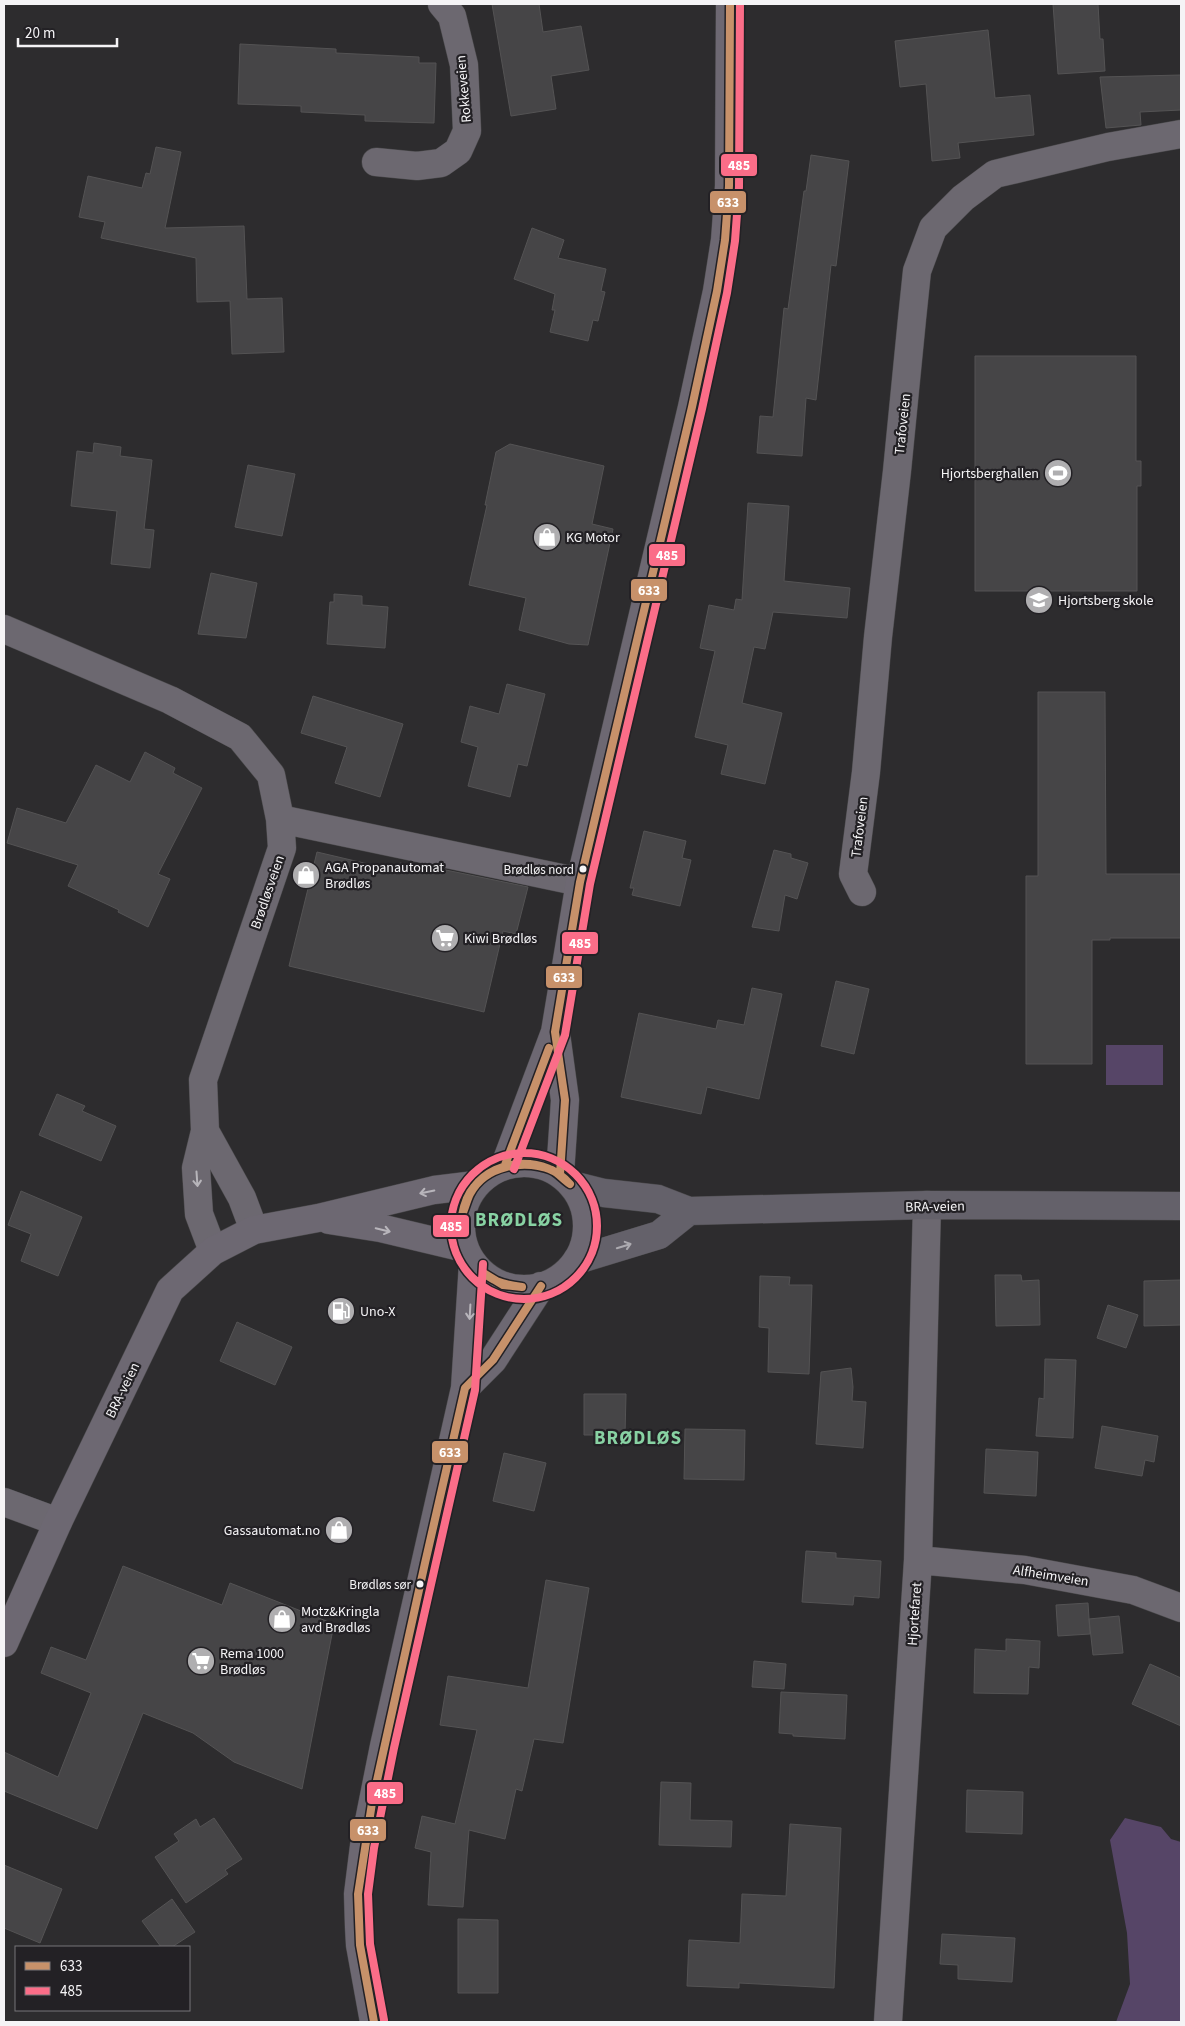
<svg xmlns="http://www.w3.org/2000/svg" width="1185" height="2026" font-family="'Source Sans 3',sans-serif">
  <rect width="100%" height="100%" fill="#2d2c2e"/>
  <!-- green -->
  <path fill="#564567" d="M1106,1045H1163V1085H1106Z
    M1125,1818L1161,1827L1171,1839L1181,1842V2022H1116L1130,1984L1127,1933L1110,1840Z"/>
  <!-- building -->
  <path fill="#464547" stroke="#545354" d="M492,4H539L543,32L581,26L589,70L551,76L556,109L511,116Z
    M1053,4H1098L1100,39H1103L1105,71L1058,74Z
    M988,30L995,98L1030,95L1034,135L958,143L960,158L932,161L926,84L900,87L895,41Z
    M240,44L336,49V53L419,57V63H436L434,123L365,121V115L301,112V106L238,104Z
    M1181,75V110L1140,112L1141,125L1106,128L1100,77Z
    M156,147L181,152L165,228L244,226L247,299L282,298L284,352L232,354L230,301L197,302L196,258L101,238L105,222L79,217L88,176L142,188L146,173L150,174Z
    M811,155L849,161L836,266L831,265L816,400L806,398L802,456L757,453L760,416L773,417L784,308L788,309L804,191H806Z
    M532,228L564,240L558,258L606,269L601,291L605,292L598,321L593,320L588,341L550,332L555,310H552L555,294L514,279Z
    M975,356H1136V461H1141V486H1137V591H975Z
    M94,443L121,447L120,456L152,460L144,529L154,530L150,568L111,564L117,511L71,506L77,451L93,453Z
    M510,444L604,466L592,524L613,529L588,645L569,644L519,630L526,598L469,585L487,505H485L496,452Z
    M248,465L295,474L282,536L235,527Z
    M748,503L789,506L784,581L850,588L847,618L773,612L765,649L754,647L742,703L782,713L765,784L721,774L728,745L695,737L715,651L700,648L709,605L734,610L736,599L742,600Z
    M211,573L257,583L246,638L198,634Z
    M334,594L362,596V605L388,607L385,648L327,644L330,602H334Z
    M507,684L545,694L527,766L518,764L510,797L468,786L478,747L461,742L470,706L499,714Z
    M1038,692H1105L1106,874H1181V938H1110V940H1092V1064H1026V876H1038Z
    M313,696L403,724L380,797L335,783L347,747L301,733Z
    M145,752L175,768L173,773L202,788L158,874L170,879L148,927L118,912L119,910L68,886L78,865L7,843L17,808L66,823L96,765L130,782Z
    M644,831L686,841L682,858L691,860L680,906L632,895L634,888H630Z
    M774,850L791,854V858L808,863L797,899L785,895L779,931L752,927Z
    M317,852L398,871L400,863L435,871L436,868L528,887L516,934L503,931L484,1012L289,966Z
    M836,981L869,989L854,1054L821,1046Z
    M752,988L782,994L759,1099L707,1087L701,1114L621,1097L639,1013L716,1029L718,1020L744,1025Z
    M57,1094L85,1106L82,1111L116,1126L101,1161L39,1135Z
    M21,1191L82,1217L58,1276L21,1261L31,1234L8,1225Z
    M995,1275H1021L1022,1281L1039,1280L1040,1325L996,1326Z
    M760,1276L790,1277L789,1285H812L809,1374L768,1372L769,1328L759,1327Z
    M1181,1280V1325L1144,1326V1281Z
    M1108,1305L1138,1315L1126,1348L1097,1338Z
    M237,1322L292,1347L275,1385L220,1361Z
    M1045,1359L1076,1360L1073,1438L1036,1436L1039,1398L1044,1399Z
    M851,1368L853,1387L852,1401L866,1402L863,1448L816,1444L821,1372Z
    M584,1394H626L625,1435H584Z
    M1102,1426L1158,1436L1154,1462L1145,1460L1142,1476L1095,1468Z
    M685,1429L745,1430L744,1480L684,1479Z
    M986,1449L1038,1452L1036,1496L984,1493Z
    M504,1453L546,1463L534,1511L493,1501Z
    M806,1551L836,1553V1558L881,1561L879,1598L854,1596L853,1605L802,1602Z
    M123,1566L222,1605L230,1583L334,1624L302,1789L234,1762L193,1733L143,1713L97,1829L4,1791V1752L58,1777L91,1693L41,1673L51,1647L86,1660Z
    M546,1580L589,1588L563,1743L534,1739L522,1791L516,1789L505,1839L469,1830L463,1907L428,1905L431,1852L415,1848L422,1816L455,1824L477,1730L440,1725L448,1676L528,1688Z
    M1088,1603L1090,1634L1058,1636L1056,1605Z
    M1119,1616L1123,1653L1093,1655L1089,1619Z
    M1006,1639L1040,1641L1039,1668L1029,1667L1028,1694L974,1693L975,1649L1006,1651Z
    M754,1661L786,1664L784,1689L752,1687Z
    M1150,1664L1181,1678V1726L1132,1704Z
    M781,1692L847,1695L845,1739L793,1736V1734L779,1733Z
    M661,1782L691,1783L690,1820L732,1821L731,1847L659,1845Z
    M967,1790L1023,1792L1022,1834L966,1832Z
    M214,1818L242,1859L225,1870L228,1874L186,1903L155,1857L179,1841L174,1834L196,1819L200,1827Z
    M790,1824L841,1828L834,1988L739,1983V1988L687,1986L689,1940L740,1943L742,1894L786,1896Z
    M4,1865L62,1889L40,1943L4,1928Z
    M172,1899L195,1932L172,1947H161L142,1921Z
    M458,1919L498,1920V1993H458Z
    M942,1934L1015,1938L1012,1982L958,1979V1965L940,1964Z"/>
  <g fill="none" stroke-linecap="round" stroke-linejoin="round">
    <defs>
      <path id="street" d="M376,162L417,166L441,163L458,151L467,131L464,65L452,16L442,4
        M4,629L170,700L240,737L271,775L280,819L282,848L203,1080L205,1131L196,1168L199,1214L213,1251
        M280,819L580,882
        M862,892L853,874L866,772L878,637L897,471L912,319L917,271L933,228L963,198L995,174L1108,147L1181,134
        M205,1131L242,1198L254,1230
        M4,1502L58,1522
        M918,1560L1025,1570L1133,1590L1181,1608
        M888,2022L918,1560L927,1205"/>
      <path id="secondary" d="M572,1185L604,1193L658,1199L689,1211L927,1205L1181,1206
        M577,1260L659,1235L689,1211"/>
      <path id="primary" d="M556,1034L565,1100L560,1174
        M461 1226a63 63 0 1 1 126 0a63 63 0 1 1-126 0Z
        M505,1165L555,1032L580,882L692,407L717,291L725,240L729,186L730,4
        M329,1220L380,1228L464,1248
        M465,1388L493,1360L541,1286
        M4,1643L58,1522L170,1290L213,1251L254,1230L318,1218L434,1190L475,1185
        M374,2022L360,1945L359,1927L358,1894L364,1846L384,1746L465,1388L473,1263"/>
    </defs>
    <!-- street casing -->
    <use href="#street" stroke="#49484a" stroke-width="29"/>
    <!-- secondary casing -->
    <use href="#secondary" stroke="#49484a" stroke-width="29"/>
    <!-- primary casing -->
    <use href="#primary" stroke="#49484a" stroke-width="29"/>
    <!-- street -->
    <use href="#street" stroke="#6c6870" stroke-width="28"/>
    <!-- secondary -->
    <use href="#secondary" stroke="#64616a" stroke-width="28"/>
    <!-- primary -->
    <use href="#primary" stroke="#6d6872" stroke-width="28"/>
    <defs>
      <path id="bus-1" d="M505,1165L549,1048
        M560,1174L565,1100L555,1032L580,882L692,407L717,291L725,240L729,186L730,4
        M462,1215C464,1205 467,1195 474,1187C497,1157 546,1156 570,1184
        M462,1215C465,1208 467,1200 470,1194C485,1165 524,1159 552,1170C558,1173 564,1180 570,1184
        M485,1274C496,1283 508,1285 522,1287
        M485,1274L503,1285L522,1287
        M374,2022L360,1945L358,1894L372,1803L425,1563L465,1388L493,1360L541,1286"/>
      <path id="bus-2" d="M451 1226a73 73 0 1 1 146 0a73 73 0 1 1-146 0Z
        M514,1169L565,1035L590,884L702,409L727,293L735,241L739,187L740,4
        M384,2020L370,1944L368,1894L374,1848L394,1748L475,1390L483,1264"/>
    </defs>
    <!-- bus-1 casing -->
    <use href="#bus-1" stroke="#232125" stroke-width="11"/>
    <!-- bus-2 casing -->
    <use href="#bus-2" stroke="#232125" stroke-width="11"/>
    <!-- bus-1 -->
    <use href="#bus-1" stroke="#c7916a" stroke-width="8"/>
    <!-- bus-2 -->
    <use href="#bus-2" stroke="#fb6d88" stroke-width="8"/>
  </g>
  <!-- one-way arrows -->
  <defs><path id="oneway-shaft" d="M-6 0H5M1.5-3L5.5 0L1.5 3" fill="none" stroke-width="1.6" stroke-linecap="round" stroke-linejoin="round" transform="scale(1.25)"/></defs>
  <use stroke="#b7b5ba" href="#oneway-shaft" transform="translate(197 1179) rotate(86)"/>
  <g stroke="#b8b5bb">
    <use href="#oneway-shaft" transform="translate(427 1192) rotate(168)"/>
    <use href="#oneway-shaft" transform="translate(383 1230) rotate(13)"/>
    <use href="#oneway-shaft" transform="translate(470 1312) rotate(93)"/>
  </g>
  <use stroke="#acaab0" href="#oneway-shaft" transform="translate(624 1246) rotate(-17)"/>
  <!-- icons -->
  <defs>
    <symbol id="stadium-disc" viewBox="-11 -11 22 22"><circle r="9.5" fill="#afaeb0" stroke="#232125"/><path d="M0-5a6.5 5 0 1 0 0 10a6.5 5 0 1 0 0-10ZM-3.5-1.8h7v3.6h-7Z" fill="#fff"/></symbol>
    <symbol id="shop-disc" viewBox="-11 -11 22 22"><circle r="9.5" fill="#afaeb0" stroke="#232125"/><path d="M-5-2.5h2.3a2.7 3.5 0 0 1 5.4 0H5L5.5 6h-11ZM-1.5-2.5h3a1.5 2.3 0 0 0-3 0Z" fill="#fff"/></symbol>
    <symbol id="school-disc" viewBox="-11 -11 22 22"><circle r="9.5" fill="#afaeb0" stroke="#232125"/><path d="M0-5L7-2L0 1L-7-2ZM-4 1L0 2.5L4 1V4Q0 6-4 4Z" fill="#fff"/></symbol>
    <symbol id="supermarket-disc" viewBox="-11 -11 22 22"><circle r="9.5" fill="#afaeb0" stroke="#232125"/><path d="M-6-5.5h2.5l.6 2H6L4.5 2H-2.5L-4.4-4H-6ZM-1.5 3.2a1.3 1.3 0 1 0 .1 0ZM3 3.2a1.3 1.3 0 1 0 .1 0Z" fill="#fff"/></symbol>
    <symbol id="fuel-disc" viewBox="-11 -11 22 22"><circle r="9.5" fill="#afaeb0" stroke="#232125"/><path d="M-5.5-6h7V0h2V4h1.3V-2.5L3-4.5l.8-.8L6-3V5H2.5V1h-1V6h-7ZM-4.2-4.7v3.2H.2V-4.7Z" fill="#fff"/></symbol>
  </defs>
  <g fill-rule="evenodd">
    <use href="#stadium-disc" x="1042" y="457" width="32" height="32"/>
    <use href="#shop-disc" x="531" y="521" width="32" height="32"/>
    <use href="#school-disc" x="1023" y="584" width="32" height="32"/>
    <use href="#shop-disc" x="290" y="859" width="32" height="32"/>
    <use href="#supermarket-disc" x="429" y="922" width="32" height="32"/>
    <use href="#fuel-disc" x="325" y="1295" width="32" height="32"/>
    <use href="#shop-disc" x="323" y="1514" width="32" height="32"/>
    <use href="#shop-disc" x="266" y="1603" width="32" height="32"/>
    <use href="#supermarket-disc" x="185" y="1645" width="32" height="32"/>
  </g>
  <!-- markers -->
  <g fill="#f5f4f6" stroke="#232125" stroke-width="2">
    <circle cx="583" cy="869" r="4.5"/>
    <circle cx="420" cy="1584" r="4.5"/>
  </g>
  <g text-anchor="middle" stroke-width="4.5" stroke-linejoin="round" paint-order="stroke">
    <!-- bus labels -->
    <g font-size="13" fill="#f5f4f6" stroke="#232125" text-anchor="end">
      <text x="574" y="874">Brødløs nord</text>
      <text x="411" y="1589">Brødløs sør</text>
    </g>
    <!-- street labels -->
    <g font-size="14" fill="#f5f4f6" stroke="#232125">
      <text transform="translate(463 89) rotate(-95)" y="5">Rokkeveien</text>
      <text transform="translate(902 424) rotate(-84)" y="5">Trafoveien</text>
      <text transform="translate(859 827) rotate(-83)" y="5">Trafoveien</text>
      <text transform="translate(267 892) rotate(-71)" y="5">Brødløsveien</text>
      <text transform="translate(935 1206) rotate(-1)" y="5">BRA-veien</text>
      <text transform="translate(122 1390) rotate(-64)" y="5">BRA-veien</text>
      <text transform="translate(1051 1575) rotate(9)" y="5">Alfheimveien</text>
      <text transform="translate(914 1614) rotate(-86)" y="5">Hjortefaret</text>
    </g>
    <!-- poi labels -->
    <g font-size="14" fill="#f5f4f6" stroke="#232125" text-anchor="start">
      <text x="1039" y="478" text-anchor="end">Hjortsberghallen</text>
      <text x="566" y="542">KG Motor</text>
      <text x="1058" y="605">Hjortsberg skole</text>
      <text x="325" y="872">AGA Propanautomat<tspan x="325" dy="16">Brødløs</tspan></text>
      <text x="464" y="943">Kiwi Brødløs</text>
      <text x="360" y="1316">Uno-X</text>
      <text x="320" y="1535" text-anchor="end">Gassautomat.no</text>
      <text x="301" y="1616">Motz&amp;Kringla<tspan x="301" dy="16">avd Brødløs</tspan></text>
      <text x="220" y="1658">Rema 1000<tspan x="220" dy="16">Brødløs</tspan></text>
    </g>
    <!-- district labels -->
    <g font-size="19" font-weight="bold" letter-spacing="1" fill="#88d2a3" stroke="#232125">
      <text x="519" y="1226">BRØDLØS</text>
      <text x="638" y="1444">BRØDLØS</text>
    </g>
  </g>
  <g stroke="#232125" stroke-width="2">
    <rect x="720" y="153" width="38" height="24" rx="5" fill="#fb6d88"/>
    <rect x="709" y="190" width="38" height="24" rx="5" fill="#c7916a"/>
    <rect x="648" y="543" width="38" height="24" rx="5" fill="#fb6d88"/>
    <rect x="630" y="578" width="38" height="24" rx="5" fill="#c7916a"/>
    <rect x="561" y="931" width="38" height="24" rx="5" fill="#fb6d88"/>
    <rect x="545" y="965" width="38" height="24" rx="5" fill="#c7916a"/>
    <rect x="432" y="1214" width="38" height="24" rx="5" fill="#fb6d88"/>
    <rect x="431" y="1440" width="38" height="24" rx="5" fill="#c7916a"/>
    <rect x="366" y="1781" width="38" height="24" rx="5" fill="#fb6d88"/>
    <rect x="349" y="1818" width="38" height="24" rx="5" fill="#c7916a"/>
  </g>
  <g font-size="14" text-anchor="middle" font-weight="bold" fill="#fff">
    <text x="739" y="170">485</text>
    <text x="728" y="207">633</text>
    <text x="667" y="560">485</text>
    <text x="649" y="595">633</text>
    <text x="580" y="948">485</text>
    <text x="564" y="982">633</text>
    <text x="451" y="1231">485</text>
    <text x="450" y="1457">633</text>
    <text x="385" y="1798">485</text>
    <text x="368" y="1835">633</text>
  </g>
  <!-- border -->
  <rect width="1185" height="2026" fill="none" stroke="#f5f4f6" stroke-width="10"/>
  <!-- legend -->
  <rect x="15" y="1946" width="175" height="65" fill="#232125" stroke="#777579"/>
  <rect x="25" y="1962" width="25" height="8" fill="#c7916a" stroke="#777579"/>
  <text x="60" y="1971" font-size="15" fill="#f5f4f6">633</text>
  <rect x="25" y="1987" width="25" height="8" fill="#fb6d88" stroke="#777579"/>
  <text x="60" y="1996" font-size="15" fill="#f5f4f6">485</text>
  <!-- scale -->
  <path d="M18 38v8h99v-8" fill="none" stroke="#f5f4f6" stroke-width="2.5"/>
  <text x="25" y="38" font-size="15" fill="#f5f4f6" stroke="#232125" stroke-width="4" paint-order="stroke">20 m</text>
</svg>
